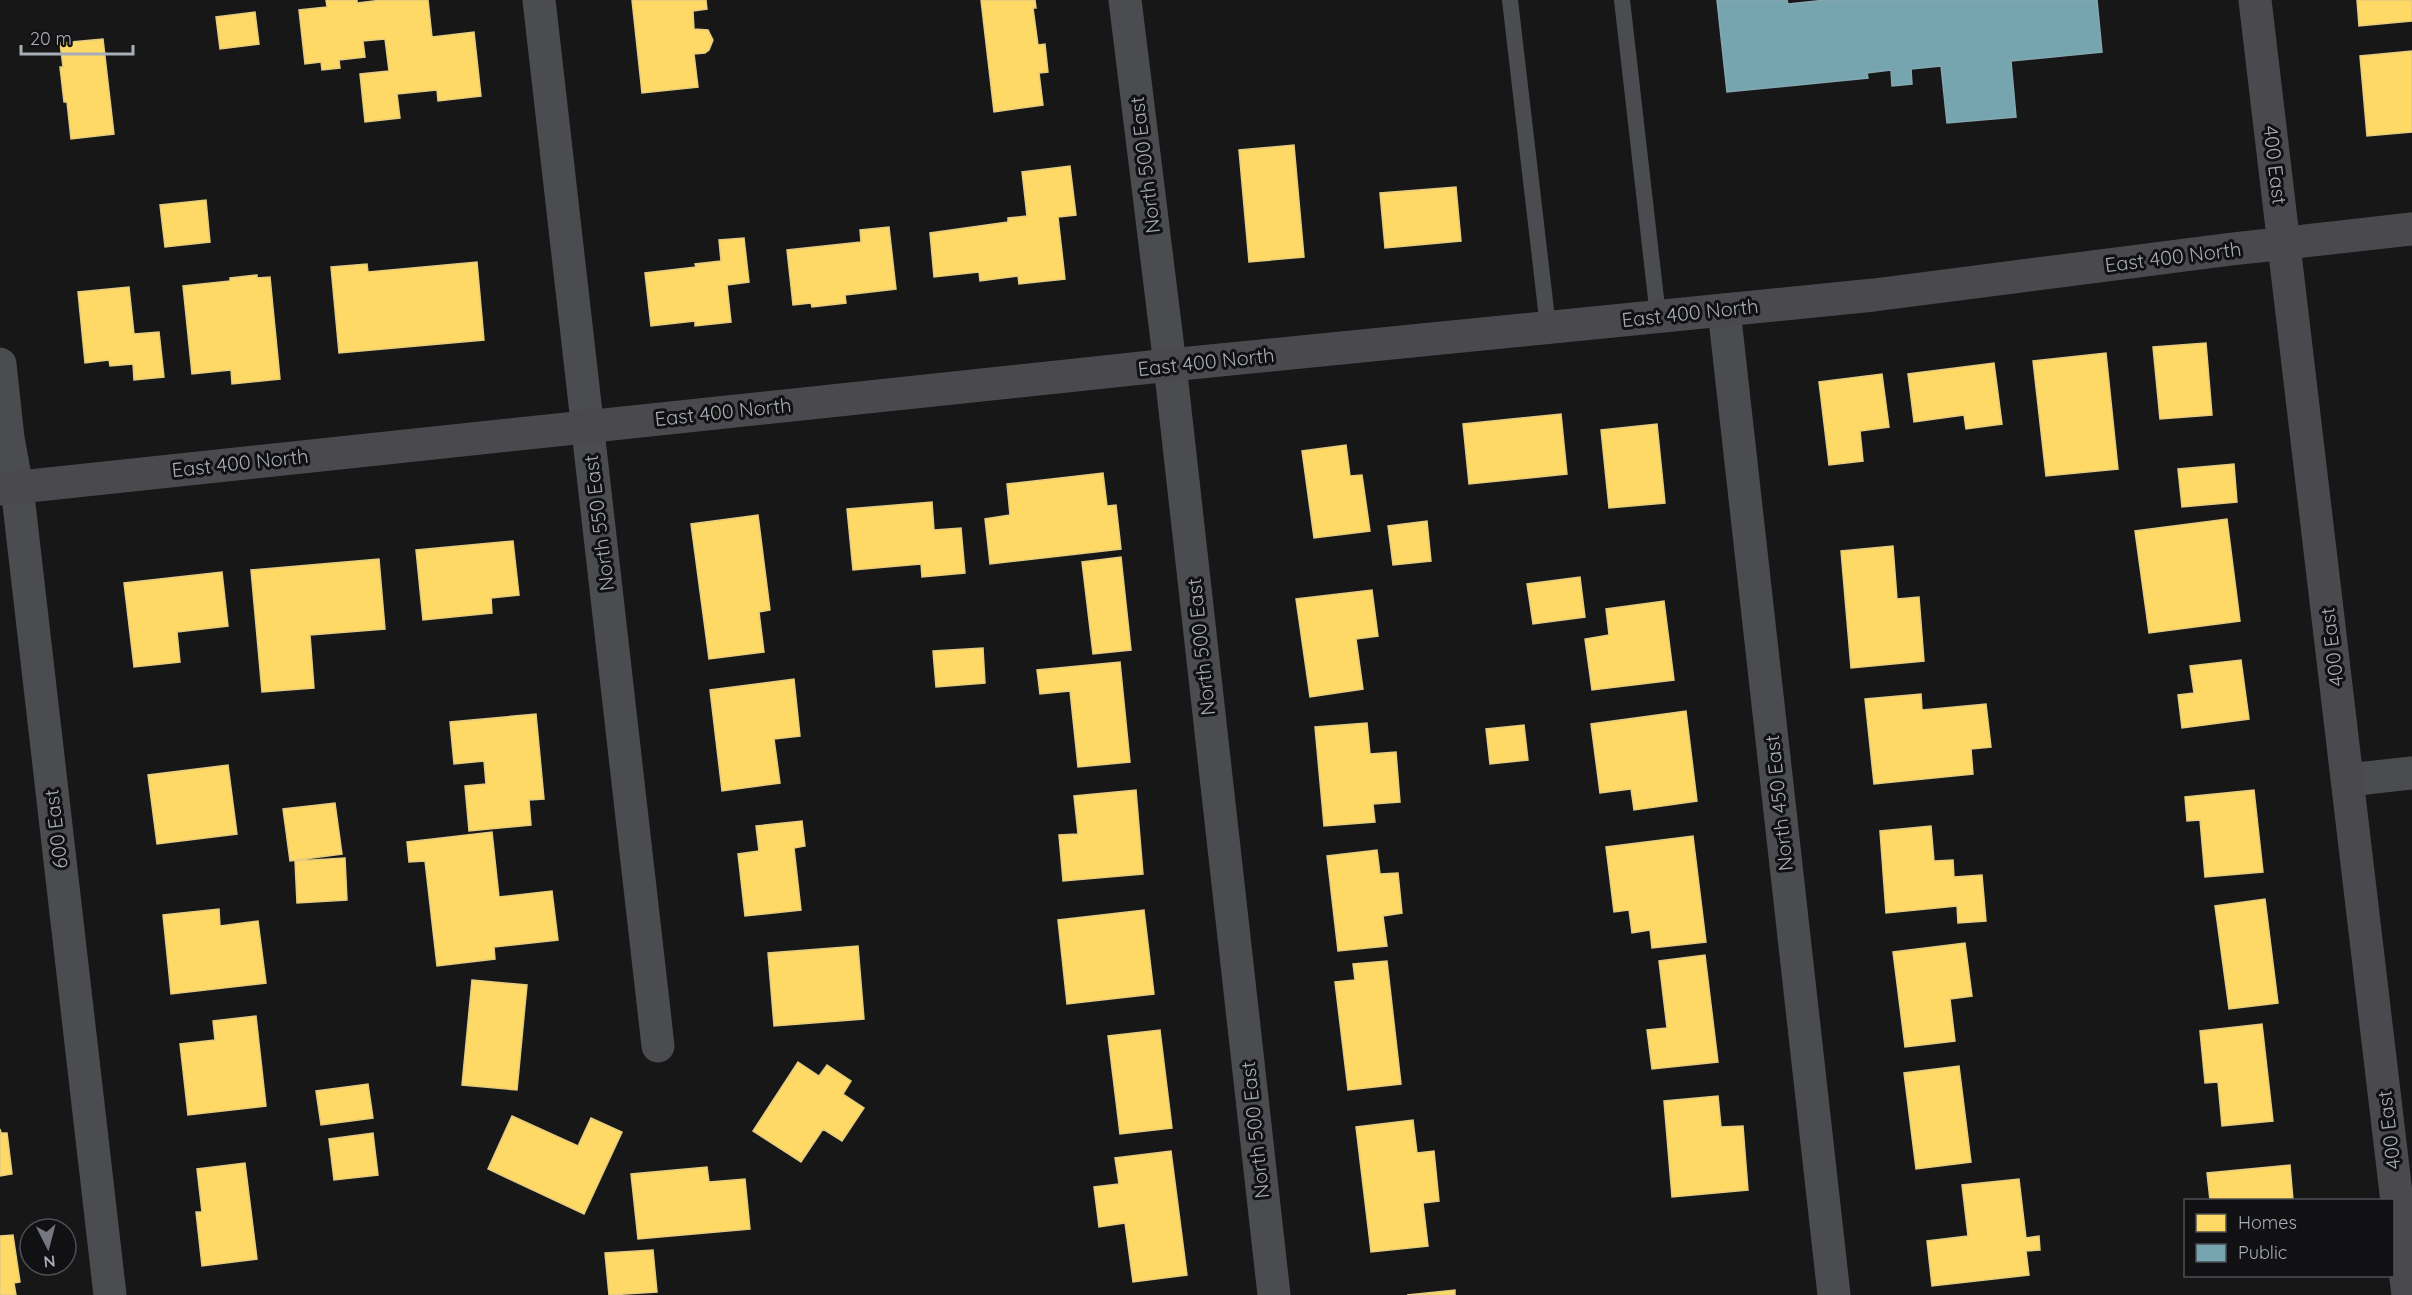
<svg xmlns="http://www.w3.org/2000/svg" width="2412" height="1295" font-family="Quicksand,sans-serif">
  <rect width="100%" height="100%" fill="#171717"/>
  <!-- homes -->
  <path fill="#ffd966" stroke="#e5cc7f" stroke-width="1.5" d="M326,0H357V3L382,0H428L432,37L474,32L481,96L438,101L437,90L397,94L400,118L365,122L360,74L389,71L385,39L363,41L365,57L339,60L340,68L322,70L321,62L305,64L299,10L327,7Z
    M632,0H706L707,9L693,11L694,29L708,30L713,40L709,50L705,53L694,54L698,87L642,93Z
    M981,0H1035L1036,8H1033L1038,45L1045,44L1048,72L1039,73L1043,105L994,112Z
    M2357,0H2412V21L2359,26Z
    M255,12L259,44L220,49L216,17Z
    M103,39L114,134L71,139L67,102H64L60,67H63L60,43Z
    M2412,51V132L2367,136L2360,56Z
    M1294,145L1304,257L1249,262L1239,150Z
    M1070,166L1076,215L1058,217L1065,279L1019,284L1018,276L980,281L979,272L934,277L930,233L1008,222V218L1027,216L1022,172Z
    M1456,187L1461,241L1385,248L1380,193Z
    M206,200L210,242L165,247L160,205Z
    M889,227L896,289L845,295L846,303L812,307L811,303L793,305L787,250L861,242L860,230Z
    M744,238L749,282L727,285L731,322L695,326V321L651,326L645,273L696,267L695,264L721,261L719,240Z
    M477,262L484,340L339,353L331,267L367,264L368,272Z
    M257,275V278L270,277L280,379L232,384L231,370L192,374L183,286L230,281V278Z
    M129,287L134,334L159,332L164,377L134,380L133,364L110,366L109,360L85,363L78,292Z
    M2206,343L2212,415L2160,419L2153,347Z
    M2106,353L2118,469L2046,476L2033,361Z
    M1994,363L2002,424L1966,429L1964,415L1914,422L1908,374Z
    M1882,374L1889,427L1860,431L1863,461L1829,465L1819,382Z
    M1561,414L1567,474L1469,484L1463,424Z
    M1657,424L1665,503L1609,508L1601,430Z
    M1346,445L1350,476L1362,475L1370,531L1314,538L1302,451Z
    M2234,464L2237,502L2182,507L2178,469Z
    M1103,473L1107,506L1116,505L1121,549L990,564L985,519L1010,515L1007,484Z
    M932,502L934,530L961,528L965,573L922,577L921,564L853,570L847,509Z
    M758,515L770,610L759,612L764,652L709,659L691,524Z
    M2227,519L2240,621L2149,633L2135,531Z
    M1427,521L1431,561L1393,565L1388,526Z
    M513,541L519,595L491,598L492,613L423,620L416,550Z
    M1893,546L1897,599L1919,597L1924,661L1851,668L1841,551Z
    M1121,557L1131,650L1093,654L1082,562Z
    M379,559L385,629L310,635L314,688L262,692L251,570Z
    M222,572L228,626L177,632L180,662L134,667L124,583Z
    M1580,577L1585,617L1533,624L1527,584Z
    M1372,590L1378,636L1356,639L1363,689L1310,697L1296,599Z
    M1664,601L1674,680L1592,690L1585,639L1609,635L1606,609Z
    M983,648L985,683L936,687L933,651Z
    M2241,660L2249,719L2182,728L2178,695L2194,693L2190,666Z
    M1120,662L1130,762L1078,767L1070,691L1040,694L1037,670Z
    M794,679L800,736L774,739L780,783L722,791L710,690Z
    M1921,694L1922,710L1986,704L1991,747L1971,749L1973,774L1874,784L1865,699Z
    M1686,711L1697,801L1634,810L1631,789L1600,793L1591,724Z
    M536,714L544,799L529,800L531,825L469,831L465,786L486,784L484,761L454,764L450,722Z
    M1367,723L1370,754L1396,752L1400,802L1373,804L1375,822L1324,826L1315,727Z
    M1524,725L1528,760L1490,764L1486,729Z
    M228,765L237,834L157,844L148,775Z
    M1136,790L1143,874L1063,881L1059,835L1078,834L1074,796Z
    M2254,790L2263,872L2205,877L2200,820L2187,821L2185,797Z
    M335,803L342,854L290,861L283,809Z
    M802,821L805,846L794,848L801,910L745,916L738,854L759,851L756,826Z
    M1931,826L1934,861L1953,860L1954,877L1982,875L1986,921L1958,923L1957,906L1886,913L1880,831Z
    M492,832L499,897L552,891L558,940L494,947L495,959L437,966L425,861L409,862L407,842Z
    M1693,836L1706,942L1652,948L1650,930L1632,933L1629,910L1614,912L1606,847Z
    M1377,850L1380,874L1398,873L1402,913L1383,916L1387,946L1338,951L1327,856Z
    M345,858L347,900L297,903L295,861Z
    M2265,899L2278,1003L2229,1009L2215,906Z
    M219,909L220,926L258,921L266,983L171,994L163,915Z
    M1144,910L1154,994L1067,1004L1058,920Z
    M1965,943L1972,996L1950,999L1955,1041L1905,1047L1893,952Z
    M858,946L864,1019L774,1026L768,953Z
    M1705,955L1718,1062L1652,1069L1647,1030L1667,1028L1659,961Z
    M1387,961L1401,1084L1348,1090L1335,982L1355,980L1353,964Z
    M472,980L527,985L517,1090L462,1085Z
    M256,1016L266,1106L188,1115L180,1044L215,1040L213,1021Z
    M2262,1024L2273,1121L2222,1126L2218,1082L2205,1083L2200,1031Z
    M1160,1030L1172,1128L1120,1134L1108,1036Z
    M798,1062L819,1076L827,1065L851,1081L843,1094L864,1108L842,1141L823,1129L801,1162L753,1131Z
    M1959,1066L1971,1162L1916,1169L1904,1073Z
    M368,1084L373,1118L321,1125L316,1091Z
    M1718,1096L1721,1127L1743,1126L1748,1190L1672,1197L1664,1101Z
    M512,1116L578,1146L591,1118L622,1132L584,1214L488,1169Z
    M1413,1120L1417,1153L1434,1151L1439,1201L1423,1203L1428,1246L1371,1252L1356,1127Z
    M0,1129L1,1133H7L12,1174L0,1176Z
    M373,1133L378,1175L334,1180L329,1139Z
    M1171,1151L1187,1275L1133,1282L1125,1223L1099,1227L1094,1187L1119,1184L1115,1158Z
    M245,1163L257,1259L202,1266L196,1212H202L197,1169Z
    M2290,1165L2293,1200H2210L2207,1173Z
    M707,1167L709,1182L745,1179L750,1229L638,1239L631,1174Z
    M2019,1179L2026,1238L2039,1236L2040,1250L2026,1251L2029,1275L1932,1286L1927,1241L1968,1236L1962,1185Z
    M13,1235L20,1282L14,1283L16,1295H0V1236Z
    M653,1250L657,1292L609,1295L605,1253Z
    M1455,1290V1295H1407Z"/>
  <!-- public -->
  <path fill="#76a5af" stroke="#85a7b2" stroke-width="1.5" d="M1717,0H1787L1788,4L1826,0H2097L2102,52L2011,61L2016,117L1947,123L1941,66L1911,69L1912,84L1892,86L1891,70L1867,73L1868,78L1727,92Z"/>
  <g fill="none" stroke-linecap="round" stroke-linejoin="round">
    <!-- lane -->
    <path stroke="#4b4c50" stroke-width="16" d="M1510,0L1548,327
      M1622,0L1658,316"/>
    <!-- street -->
    <path stroke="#4b4c50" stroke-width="33" d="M539,0L658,1046
      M1125,0L1170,365L1274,1295
      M1724,310L1834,1295
      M0,364L8,438L17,487L110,1295
      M2348,780L2412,773"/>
    <!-- secondary -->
    <path stroke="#4a4a4e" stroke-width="33" d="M2255,0L2408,1295
      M0,489L1170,365L1874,295L2232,249L2412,229"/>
  </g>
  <g text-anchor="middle" stroke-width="6" stroke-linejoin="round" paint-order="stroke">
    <!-- street labels -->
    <g font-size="20" fill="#a8adb8" stroke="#111113">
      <text transform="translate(1145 165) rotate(-97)" y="7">North 500 East</text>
      <text transform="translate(2275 165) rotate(83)" y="7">400 East</text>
      <text transform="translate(2173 257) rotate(-7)" y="7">East 400 North</text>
      <text transform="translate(1690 313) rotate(-6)" y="7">East 400 North</text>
      <text transform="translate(1206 362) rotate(-6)" y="7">East 400 North</text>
      <text transform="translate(723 412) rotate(-6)" y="7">East 400 North</text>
      <text transform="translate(240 463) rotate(-6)" y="7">East 400 North</text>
      <text transform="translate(599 523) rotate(-97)" y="7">North 550 East</text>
      <text transform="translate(1201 647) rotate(-96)" y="7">North 500 East</text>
      <text transform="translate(2332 647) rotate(-97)" y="7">400 East</text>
      <text transform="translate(1779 803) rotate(-96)" y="7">North 450 East</text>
      <text transform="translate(56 829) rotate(-97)" y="7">600 East</text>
      <text transform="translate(1255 1130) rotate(-96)" y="7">North 500 East</text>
      <text transform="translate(2389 1130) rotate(-97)" y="7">400 East</text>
    </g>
  </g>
  <!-- legend -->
  <rect x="2184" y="1199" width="210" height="78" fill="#111113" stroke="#4d4f55" stroke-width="1.5"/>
  <rect x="2196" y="1214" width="30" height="18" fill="#ffd966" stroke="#4d4f55" stroke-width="1.5"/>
  <text x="2238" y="1229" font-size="18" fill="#a8adb8">Homes</text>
  <rect x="2196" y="1244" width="30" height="18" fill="#76a5af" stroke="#4d4f55" stroke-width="1.5"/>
  <text x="2238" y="1259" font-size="18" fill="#a8adb8">Public</text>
  <!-- north arrow -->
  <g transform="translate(48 1247) rotate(174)"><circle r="28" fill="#111113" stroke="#4d4f55" stroke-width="1.5"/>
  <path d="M0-4.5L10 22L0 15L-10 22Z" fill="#757880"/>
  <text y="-9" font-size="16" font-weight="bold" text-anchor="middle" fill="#a8adb8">N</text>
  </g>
  <!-- scale -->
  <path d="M21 45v9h112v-9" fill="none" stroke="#a8adb8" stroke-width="3"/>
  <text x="30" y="45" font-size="18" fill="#a8adb8" stroke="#111113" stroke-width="4.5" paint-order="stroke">20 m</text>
</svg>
